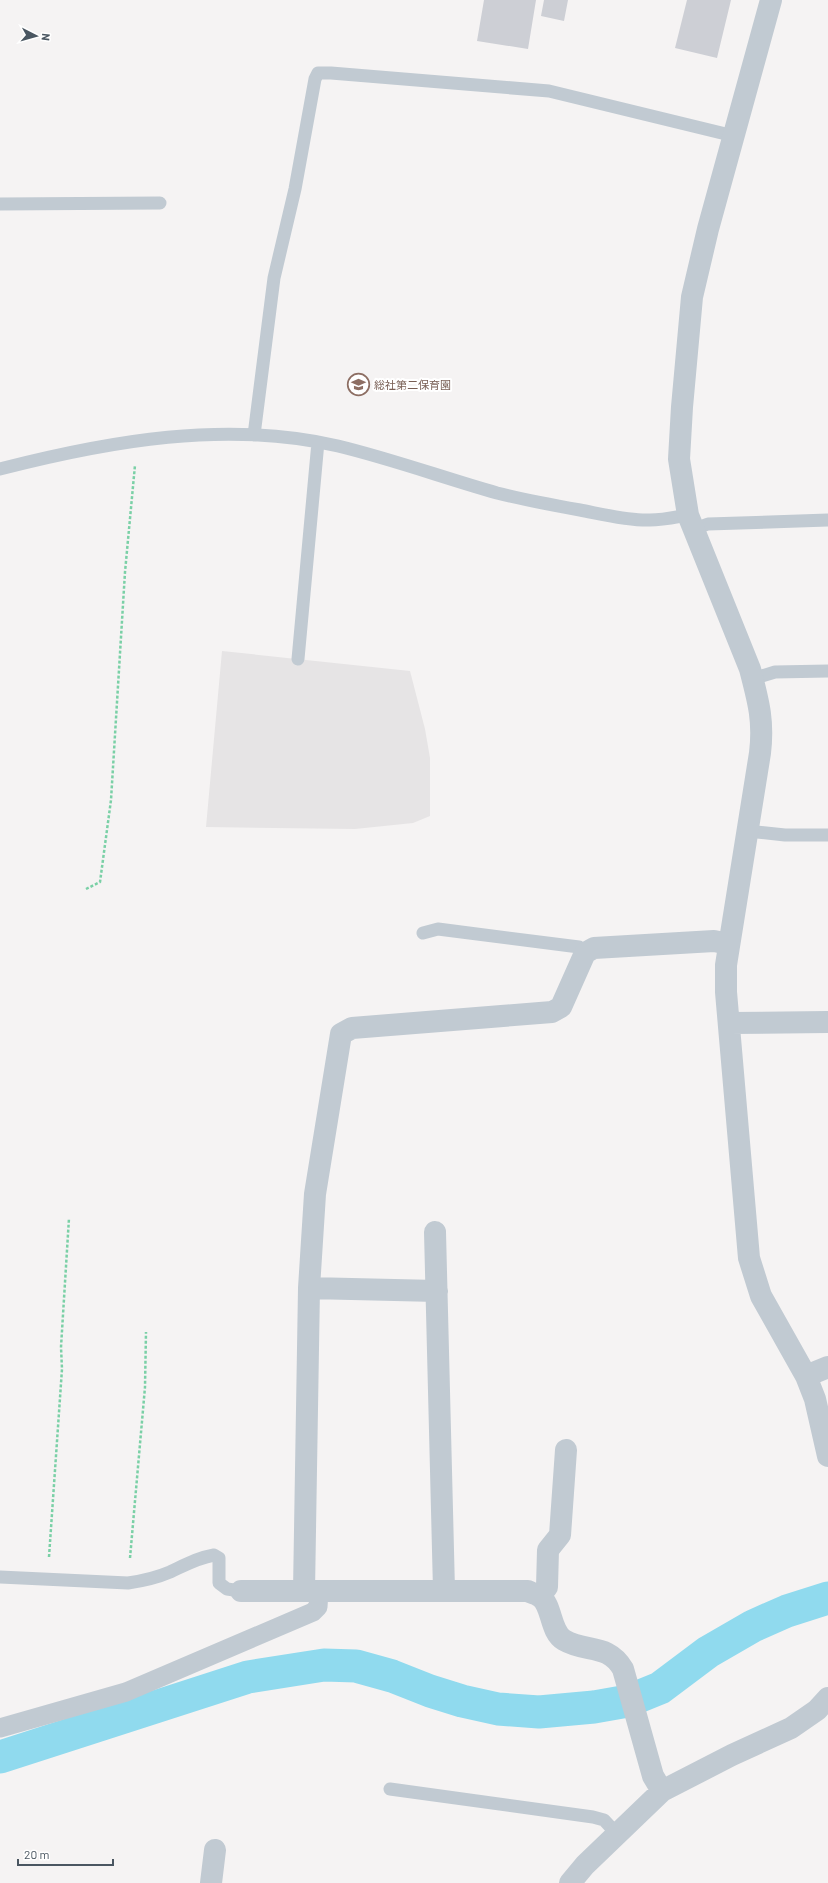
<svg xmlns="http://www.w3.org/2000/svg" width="828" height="1883" font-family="Barlow,'Noto Sans JP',sans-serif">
  <rect width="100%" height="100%" fill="#f5f3f3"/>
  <!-- education -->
  <path fill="#e6e4e5" d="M222,651L410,671L425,729L430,758V816L413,823L355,829L206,827Z"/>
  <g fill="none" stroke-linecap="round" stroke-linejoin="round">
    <!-- canal -->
    <path stroke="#90daee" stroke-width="33" d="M0,1757L248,1677L324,1665L356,1666L392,1676L430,1691L462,1701L498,1709L539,1712L594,1707L628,1701L660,1688L708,1652L753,1626L787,1611L828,1598"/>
  </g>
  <!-- building -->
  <path fill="#cdcfd5" d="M484,0H536L528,49L477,41Z
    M544,0H568L564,21L541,16Z
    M687,0H731L717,58L675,48Z"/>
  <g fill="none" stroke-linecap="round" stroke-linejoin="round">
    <!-- path -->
    <path stroke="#7ad0a6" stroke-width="2.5" stroke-dasharray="3 2" stroke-linecap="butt" d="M86,889L100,882L111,800L125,572L135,465
      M49,1557L62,1369L61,1347L69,1218
      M130,1558L145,1387L146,1332"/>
    <!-- service -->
    <path stroke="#c1cad2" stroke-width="13" d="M0,204L160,203
      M254,435L274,278L295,189L315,79L318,73H331L549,91L734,136
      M0,469C109,441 226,420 338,446C392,459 444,478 497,493C525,500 552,505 580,510C601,514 629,521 650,520C663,520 676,517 688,515
      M694,529L708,524L828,520
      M298,659L318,442
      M752,679L775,672L828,671
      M747,831L785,835H828
      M423,933L438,929L579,947L585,953
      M0,1577L128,1583C142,1581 156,1578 170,1572C185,1565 197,1558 214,1555L219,1558V1583L227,1589L241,1591
      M390,1789L593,1817L604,1820L617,1834"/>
    <!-- pedestrian -->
    <path stroke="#c1cad2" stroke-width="19" d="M0,1728L126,1692L313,1612L318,1607L319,1591"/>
    <!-- minor -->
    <path stroke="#c1cad2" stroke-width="22" d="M771,0L708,229L692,297L682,407L679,459L688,515L750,669C758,700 764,720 760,753L726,965V992L749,1258L761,1296L806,1376L815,1399L828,1456
      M729,1023L828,1022
      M435,1232L444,1590
      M309,1288L437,1291
      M806,1376L828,1367
      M241,1591H528C531,1593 536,1594 539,1596C553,1604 549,1631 564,1640C586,1653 608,1643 623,1669L653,1776L662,1791
      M304,1591L309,1288L315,1194L341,1034L352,1028L552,1012L561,1007L585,953L594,948L714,941L729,944
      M540,1596L547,1587L548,1550L560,1535L566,1450
      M211,1883L215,1850
      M570,1883L585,1865L662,1791L732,1755L791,1728L817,1710L828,1698"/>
  </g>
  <!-- icons -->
  <defs>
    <symbol id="school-ring" viewBox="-11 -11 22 22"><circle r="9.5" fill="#fff" stroke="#8d6e63" stroke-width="1.5"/><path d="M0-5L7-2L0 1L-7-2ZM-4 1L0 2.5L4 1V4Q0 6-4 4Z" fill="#8d6e63"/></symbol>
  </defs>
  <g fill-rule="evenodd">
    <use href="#school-ring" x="346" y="372" width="25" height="25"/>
  </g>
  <g text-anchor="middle" stroke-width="4" stroke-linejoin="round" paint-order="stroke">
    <!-- education labels -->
    <g font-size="11" fill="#785e54" stroke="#fff" text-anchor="start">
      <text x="374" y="389">総社第二保育園</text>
    </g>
  </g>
  <!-- north arrow -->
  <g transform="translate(36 36) rotate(96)" stroke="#ffffff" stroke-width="3" paint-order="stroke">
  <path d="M0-3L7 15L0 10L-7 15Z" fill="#4a5661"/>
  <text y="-6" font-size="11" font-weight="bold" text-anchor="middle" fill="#4a5661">N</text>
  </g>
  <!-- scale -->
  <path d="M18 1859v6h95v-6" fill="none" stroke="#4a5661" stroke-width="2"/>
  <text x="24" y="1859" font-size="12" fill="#4a5661" stroke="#ffffff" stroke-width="3" paint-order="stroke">20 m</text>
</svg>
